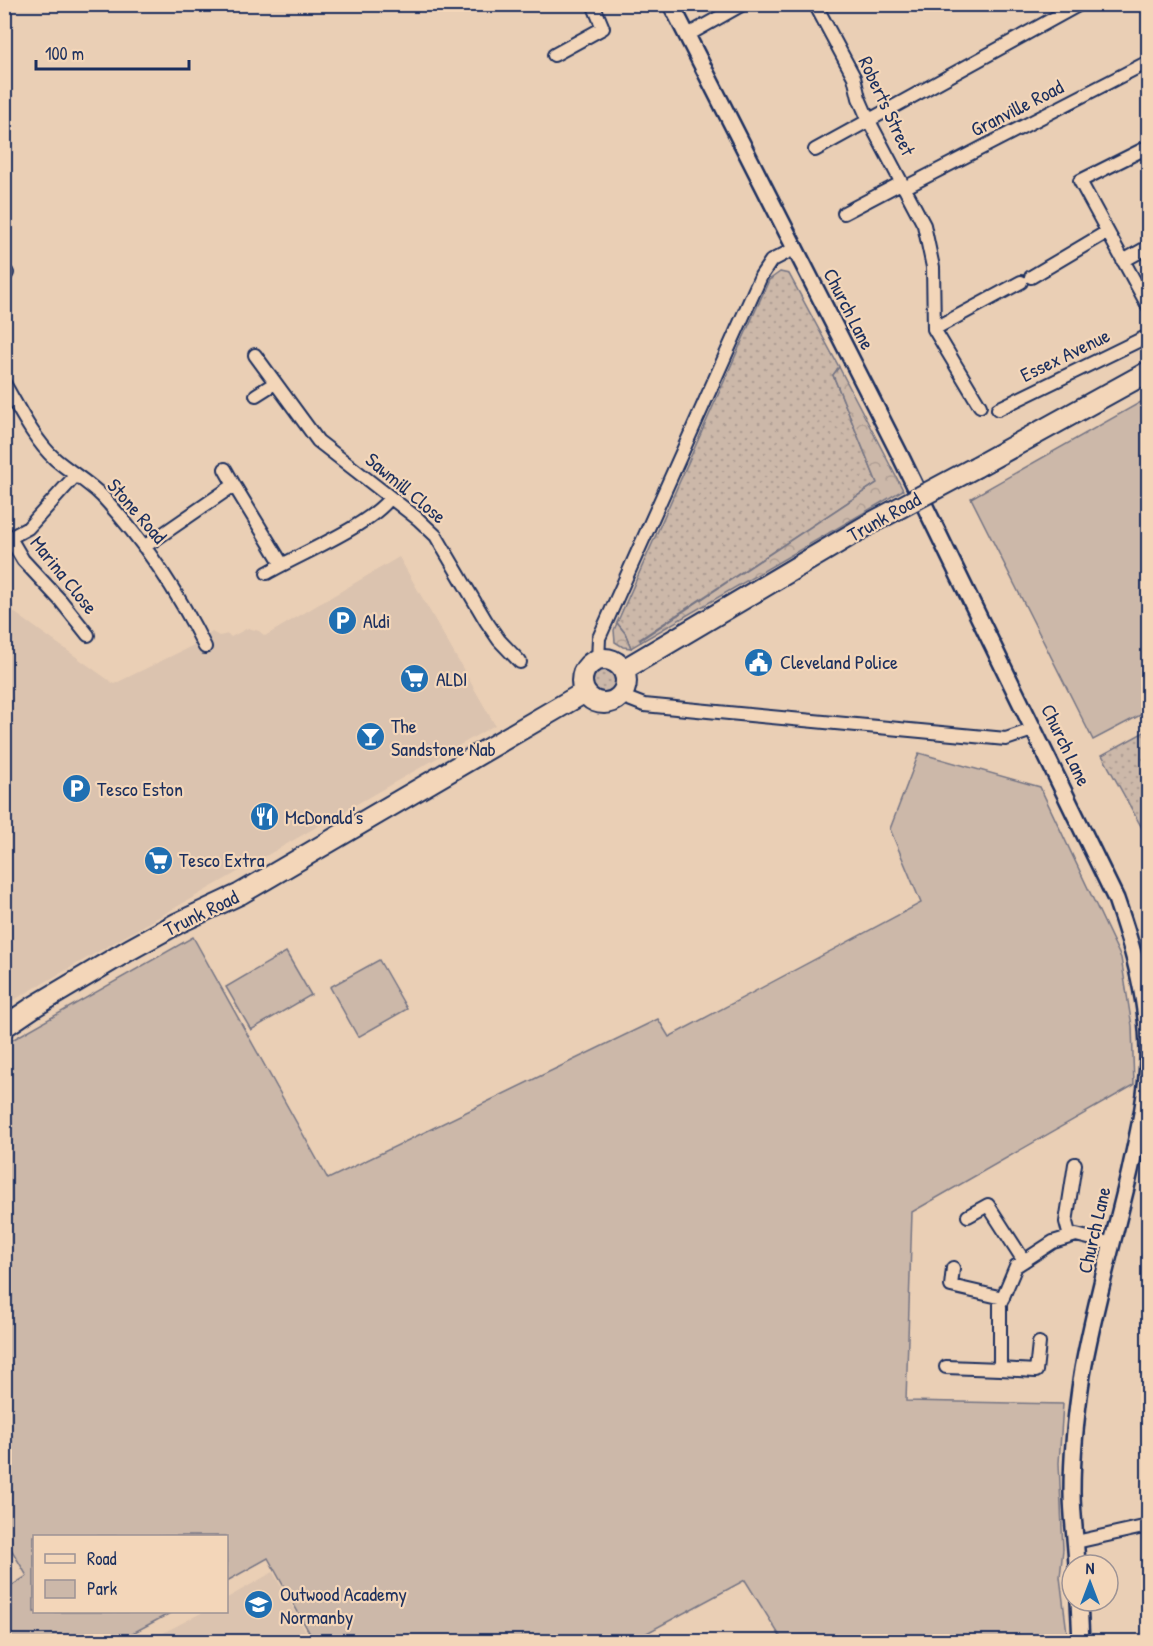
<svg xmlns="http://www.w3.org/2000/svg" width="1153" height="1646" font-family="'Patrick Hand',sans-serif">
  <defs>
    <pattern id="grass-dots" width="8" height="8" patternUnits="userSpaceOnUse" patternTransform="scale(1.5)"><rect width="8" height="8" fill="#ccb8a9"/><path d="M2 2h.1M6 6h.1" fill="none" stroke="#af9e94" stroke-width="1.8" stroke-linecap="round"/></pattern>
    <pattern id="forest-crowns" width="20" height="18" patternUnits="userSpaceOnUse" patternTransform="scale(1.5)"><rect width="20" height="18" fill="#ccb8a9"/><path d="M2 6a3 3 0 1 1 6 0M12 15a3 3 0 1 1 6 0" fill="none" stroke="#af9e94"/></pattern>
  </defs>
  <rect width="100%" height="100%" fill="#eacfb5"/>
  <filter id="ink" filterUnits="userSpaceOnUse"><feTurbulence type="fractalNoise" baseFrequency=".0167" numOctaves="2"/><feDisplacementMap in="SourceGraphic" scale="12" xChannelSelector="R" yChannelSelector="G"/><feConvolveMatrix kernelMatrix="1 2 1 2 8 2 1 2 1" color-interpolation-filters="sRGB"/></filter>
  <g filter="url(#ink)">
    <!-- built -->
    <path fill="#dbc3af" d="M399,557L495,725L5,1005L4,605L114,684L192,646L212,632L219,636L228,634L231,637L248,628L259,631L265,636Z
      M273,1572L311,1641H148L203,1612H226L227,1598Z"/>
    <!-- grass -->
    <path fill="url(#grass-dots)" stroke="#747484" stroke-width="1.5" d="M780,272L789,274L839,367L833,375L877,483L640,639L641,642L631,648L625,633L617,623L769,280Z
      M591 680a13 13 0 1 1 26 0a13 13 0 1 1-26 0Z
      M1148,730V839L1102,755Z"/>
    <!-- forest -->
    <path fill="url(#forest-crowns)" stroke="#747484" stroke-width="1.5" d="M839,367L903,490L641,642L640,640L877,483L833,375Z
      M617,623L625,633L631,648L623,647L615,642L614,630Z"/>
    <!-- park -->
    <path fill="#ccb8a9" stroke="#747484" stroke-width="1.5" d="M1148,398V711L1093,740L971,498Z
      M919,753L1040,787L1121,958L1132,1026L1134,1085L912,1212L906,1401L1063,1404L1059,1463L1063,1549L1060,1577L1068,1641H783L745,1580L632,1641H314L268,1558L227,1581L226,1536H34V1612H172L118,1641H5V1590L27,1576L4,1537L5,1044L193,937L328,1179L658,1019L669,1037L921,903L890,829Z
      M286,952L311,995L251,1030L226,987Z
      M379,960L407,1009L358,1037L330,987Z"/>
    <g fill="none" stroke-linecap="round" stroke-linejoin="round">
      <defs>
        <path id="minor" d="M815,4L854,77L859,98L869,121L924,225L933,267L934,329L980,406
          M686,36L743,4
          M554,55L603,28L593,4
          M1148,147L1080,181L1148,306
          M815,150L1080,4
          M904,188L1148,62
          M844,213L901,183
          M1123,261L1148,247
          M4,271L7,273L4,278
          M1031,277L1107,232
          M934,329L1021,282
          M255,355L318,441L418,519L436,536L486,621L499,640L520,662
          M4,383C18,407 34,440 55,459C70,472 88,482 102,496C143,540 178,592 205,647
          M256,395L275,383
          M998,409L1148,336
          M225,469L234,485
          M10,538L23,560L61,601L88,635
          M4,541L28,528L76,475
          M144,547L234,485L282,564
          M267,573C300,554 369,526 390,498
          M598,661L599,638L761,276L771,261L794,249
          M621,696L644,705L1006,739L1035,729
          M968,1216L988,1205L1024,1261
          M1070,1237L1066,1222L1075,1164
          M953,1268L951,1286L1003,1298
          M946,1367L1000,1369V1304L1016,1266L1053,1242L1076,1235L1113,1244
          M1000,1369L1036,1371L1039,1343
          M1076,1542L1148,1526"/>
        <path id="tertiary" d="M671,4L899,453L1116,899C1134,951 1149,1003 1148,1059C1147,1097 1138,1134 1130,1171C1114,1239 1094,1306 1082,1375C1076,1414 1072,1453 1072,1492C1072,1517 1076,1541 1077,1565
          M1079,1601L1081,1642"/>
        <path id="primary" d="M976,467L1148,372
          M582 681a22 22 0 1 1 44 0a22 22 0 1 1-44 0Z
          M623,670L871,523
          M4,1027L35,1006L129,950L178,923L240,894L585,692"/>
      </defs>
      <!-- minor casing -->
      <use href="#minor" stroke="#1b2f5e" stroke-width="16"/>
      <!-- tertiary casing -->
      <use href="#tertiary" stroke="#1b2f5e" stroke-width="20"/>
      <!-- primary casing -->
      <use href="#primary" stroke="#1b2f5e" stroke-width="24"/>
      <!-- minor -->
      <use href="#minor" stroke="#f3d6b9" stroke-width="12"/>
      <!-- tertiary -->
      <use href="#tertiary" stroke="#f3d6b9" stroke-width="15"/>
      <!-- primary -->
      <use href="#primary" stroke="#f3d6b9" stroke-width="20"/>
      <defs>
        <path id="primary-bridge" d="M871,523L976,467"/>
      </defs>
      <!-- primary-bridge casing -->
      <use href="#primary-bridge" stroke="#1b2f5e" stroke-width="24" stroke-linecap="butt"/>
      <!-- primary-bridge -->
      <use href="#primary-bridge" stroke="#f3d6b9" stroke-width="20"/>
    </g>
  </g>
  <!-- icons -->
  <defs>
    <symbol id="parking-disc" viewBox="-11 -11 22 22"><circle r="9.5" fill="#1f6fb2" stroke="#f3d6b9"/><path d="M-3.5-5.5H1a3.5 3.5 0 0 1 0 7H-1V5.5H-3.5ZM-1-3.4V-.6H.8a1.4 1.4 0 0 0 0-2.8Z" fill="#fff"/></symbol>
    <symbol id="civic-disc" viewBox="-11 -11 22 22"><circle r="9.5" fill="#1f6fb2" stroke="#f3d6b9"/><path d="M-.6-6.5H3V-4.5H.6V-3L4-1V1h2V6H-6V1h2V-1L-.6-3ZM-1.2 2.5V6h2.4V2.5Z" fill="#fff"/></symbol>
    <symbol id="supermarket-disc" viewBox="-11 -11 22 22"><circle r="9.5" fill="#1f6fb2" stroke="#f3d6b9"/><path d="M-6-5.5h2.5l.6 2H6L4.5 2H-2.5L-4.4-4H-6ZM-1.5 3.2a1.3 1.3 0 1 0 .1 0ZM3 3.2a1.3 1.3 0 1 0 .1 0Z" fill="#fff"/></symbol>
    <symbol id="bar-disc" viewBox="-11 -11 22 22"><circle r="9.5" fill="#1f6fb2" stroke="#f3d6b9"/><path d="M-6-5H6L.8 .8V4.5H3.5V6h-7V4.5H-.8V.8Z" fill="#fff"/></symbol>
    <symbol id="restaurant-disc" viewBox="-11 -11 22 22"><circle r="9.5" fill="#1f6fb2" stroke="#f3d6b9"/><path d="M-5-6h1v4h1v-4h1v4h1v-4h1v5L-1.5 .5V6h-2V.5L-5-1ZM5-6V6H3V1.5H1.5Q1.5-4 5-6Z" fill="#fff"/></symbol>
    <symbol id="school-disc" viewBox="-11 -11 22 22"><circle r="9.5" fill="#1f6fb2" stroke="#f3d6b9"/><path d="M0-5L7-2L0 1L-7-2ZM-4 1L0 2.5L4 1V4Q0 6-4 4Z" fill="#fff"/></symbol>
  </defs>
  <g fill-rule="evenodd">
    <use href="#parking-disc" x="326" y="604" width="33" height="33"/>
    <use href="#civic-disc" x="742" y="646" width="33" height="33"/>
    <use href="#supermarket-disc" x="398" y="662" width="33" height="33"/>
    <use href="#bar-disc" x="354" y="720" width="33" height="33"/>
    <use href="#parking-disc" x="60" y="772" width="33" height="33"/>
    <use href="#restaurant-disc" x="248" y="800" width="33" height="33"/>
    <use href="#supermarket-disc" x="142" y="844" width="33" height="33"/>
    <use href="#school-disc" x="242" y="1588" width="33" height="33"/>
  </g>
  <g text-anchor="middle" stroke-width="4.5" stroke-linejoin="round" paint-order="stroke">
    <!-- street labels -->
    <g font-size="20" fill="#1b2f5e" stroke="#f3d6b9">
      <text transform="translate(887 106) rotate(65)" y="7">Roberts Street</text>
      <text transform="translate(1017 108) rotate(-27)" y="7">Granville Road</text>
      <text transform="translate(849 309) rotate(63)" y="7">Church Lane</text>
      <text transform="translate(1065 355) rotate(-26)" y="7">Essex Avenue</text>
      <text transform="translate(406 488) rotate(40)" y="7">Sawmill Close</text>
      <text transform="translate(137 511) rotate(49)" y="7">Stone Road</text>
      <text transform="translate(884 517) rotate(-29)" y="7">Trunk Road</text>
      <text transform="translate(64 575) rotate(51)" y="7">Marina Close</text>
      <text transform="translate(1066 745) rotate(64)" y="7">Church Lane</text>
      <text transform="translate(201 913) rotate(-26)" y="7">Trunk Road</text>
      <text transform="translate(1094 1230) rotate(-77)" y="7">Church Lane</text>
    </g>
    <!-- poi labels -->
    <g font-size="20" fill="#1b2f5e" stroke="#f3d6b9" text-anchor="start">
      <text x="363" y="628">Aldi</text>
      <text x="780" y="669">Cleveland Police</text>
      <text x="436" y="686">ALDI</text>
      <text x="391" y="733">The<tspan x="391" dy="23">Sandstone Nab</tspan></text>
      <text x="97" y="796">Tesco Eston</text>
      <text x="285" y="824">McDonald's</text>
      <text x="179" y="867">Tesco Extra</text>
      <text x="280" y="1601">Outwood Academy<tspan x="280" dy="23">Normanby</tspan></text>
    </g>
  </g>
  <!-- margin -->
  <rect width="1153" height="1646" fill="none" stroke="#f3d6b9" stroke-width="24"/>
  <rect x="12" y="12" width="1129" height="1622" fill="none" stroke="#1b2f5e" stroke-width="2" filter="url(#ink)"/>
  <!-- legend -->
  <rect x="33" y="1535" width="195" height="78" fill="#f3d6b9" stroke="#9d9395" stroke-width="1.5"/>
  <rect x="45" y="1554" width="30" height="9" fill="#f3d6b9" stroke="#9d9395" stroke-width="1.5"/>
  <text x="87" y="1565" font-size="18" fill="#1b2f5e">Road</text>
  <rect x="45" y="1580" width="30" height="18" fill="#ccb8a9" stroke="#9d9395" stroke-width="1.5"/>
  <text x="87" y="1595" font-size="18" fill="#1b2f5e">Park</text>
  <!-- north arrow -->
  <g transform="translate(1090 1583)"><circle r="28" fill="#f3d6b9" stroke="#9d9395" stroke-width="1.5"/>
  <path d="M0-4.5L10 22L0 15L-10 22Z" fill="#1f6fb2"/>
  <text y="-9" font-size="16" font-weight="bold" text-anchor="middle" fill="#1b2f5e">N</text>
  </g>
  <!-- scale -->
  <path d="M36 60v9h153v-9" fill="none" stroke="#1b2f5e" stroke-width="3"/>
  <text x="45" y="60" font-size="18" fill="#1b2f5e" stroke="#f3d6b9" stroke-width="4.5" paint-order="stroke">100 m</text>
</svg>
